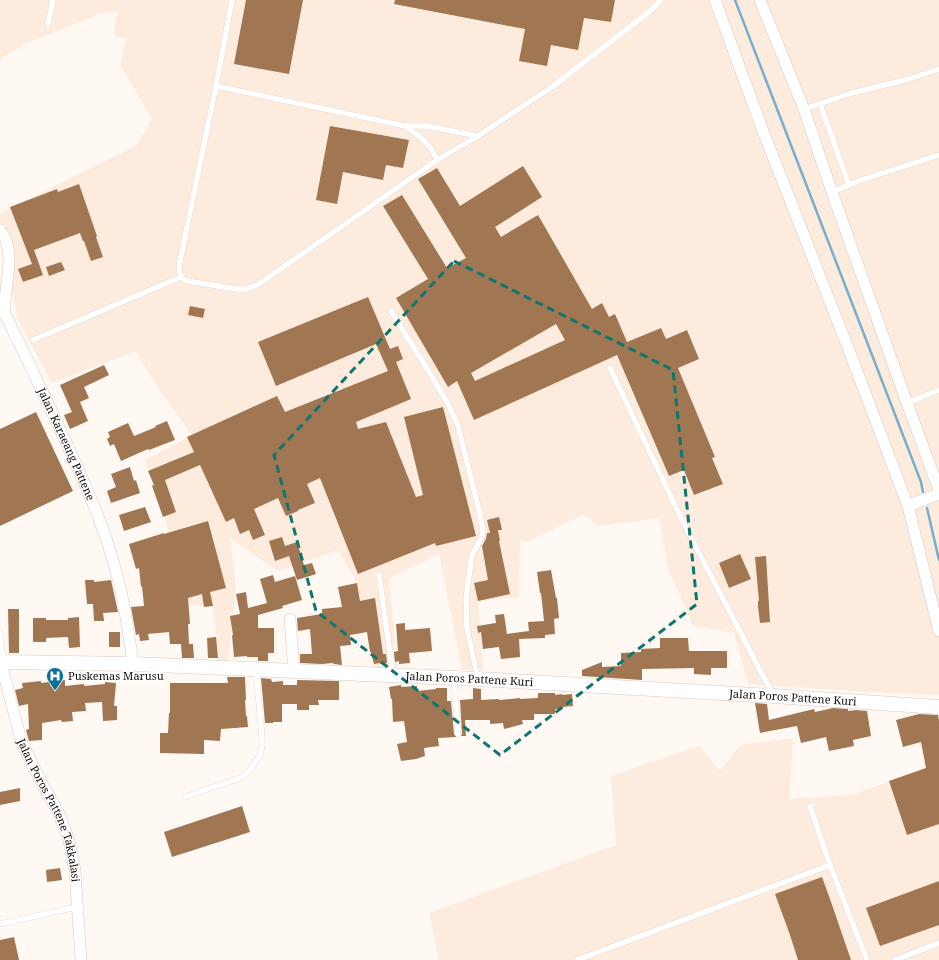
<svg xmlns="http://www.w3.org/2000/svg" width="939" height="960" font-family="'Noto Serif',serif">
  <rect width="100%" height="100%" fill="#fff8f3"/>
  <!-- built -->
  <path fill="#fdebde" d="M0,0H939V695L853,691L748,684L734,633L693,626L668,568L659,518L598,526L584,514L527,542L520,540L519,597L478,601L483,670H462L439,554L389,578L398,676L375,675L357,583L338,550L278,571L230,538L236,587L228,662L218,658L213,606L189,605L169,532L145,460L192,435L158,388L136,351L52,383L18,320L8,271L0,224V213L137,145L152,119L120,64L127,38L114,36L117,12L102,13L27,43L0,59Z
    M793,738L789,799L851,795L939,764V960H439L429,913L616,845L611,776L699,746L720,771L740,745Z"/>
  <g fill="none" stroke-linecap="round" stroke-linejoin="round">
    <!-- stream -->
    <path stroke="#79adcd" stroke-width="2.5" d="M735,0L921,482L923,492
      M927,508L939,560"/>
  </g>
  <!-- building -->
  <path fill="#a07653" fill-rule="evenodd" d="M246,0H303L289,74L234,64Z
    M395,0H615L611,22L584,18L578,50L551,45L547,66L519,61L525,29L394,4Z
    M330,126L409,140L403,168L386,165L383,180L343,172L337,204L316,200Z
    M523,166L542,197L495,227L501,237L538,215L592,309L602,303L609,317L615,314L627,342L661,328L666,339L687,330L699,359L678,368L715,457L712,458L723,484L694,495L684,470L669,476L617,355L474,420L457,381L448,387L396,298L428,279L383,206L402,195L447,268L466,258L418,179L437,168L460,206ZM556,324L565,340L475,381L471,373Z
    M79,184L97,236L96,237L103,257L91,261L84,241H83L80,233L34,250L43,275L23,282L18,269L32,264L10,207L57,189L58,192Z
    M61,262L65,270L49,276L46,267Z
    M368,297L390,349L398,346L403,359L396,362L411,399L356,422L358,429L386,422L416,497L423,495L404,417L443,407L476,536L436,546L435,543L358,574L320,478L307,484L315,503L298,510V511L286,516L278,498L254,509L265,535L253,540L249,530L240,534L234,518L226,522L200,465L165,480L176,512L163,517L152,486L154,485L148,471L194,452L187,437L277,396L285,412L388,371L376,344L276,386L258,342Z
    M190,306L205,309L203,318L188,315Z
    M104,365L109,375L84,387L89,398L80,402L88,421L70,429L64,415L72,412L60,385Z
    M36,412L73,491L0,526V429Z
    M167,421L175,440L149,450L148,449L121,461L114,444L110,446L107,439L110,437L108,432L128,423L134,436L156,427L155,426Z
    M130,467L134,481L136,480L140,493L111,503L107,491L116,487L111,474Z
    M145,507L151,522L124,531L119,515Z
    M499,517L502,530H498L500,541H499L510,594L478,601L474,583L488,580L482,546L486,539L487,533H490L487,520Z
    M208,521L226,588L210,592L213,606L204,607L202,594L188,598L190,624H188L189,644H193L194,658H182L181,644H170L169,632L148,634L149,640L140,641L139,634L136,635L131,607L144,606L142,586L141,587L139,568L136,569L129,544L164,533V534Z
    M282,537L285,546L297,542L304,565L312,563L316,574L297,580L289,556L275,561L269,541Z
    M740,554L751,579L729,588L719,563Z
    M766,556L770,622L760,623L758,607V601H759L755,557Z
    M551,570L556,598H557L559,618L554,619L555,634L545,635V638L519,639L520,657L501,659L499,647L483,649L481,632L478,633L477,626L496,623L495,615L504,614L507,634L529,631L528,622L544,621L541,593H540L537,572Z
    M273,575L275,582L295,576L302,600L282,606L283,608L258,615V628H274V653H268V661H258V657H247V656L234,657L232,635H233L230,616L240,614L236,594L246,592L248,608L267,603L260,579Z
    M85,580H94V582L111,580L118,612L103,613L104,621H94L93,604H87Z
    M357,583L360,601L375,598L383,654H386L387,663L380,664V663L374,664L371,652H370L367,632L350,635L351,645L340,646L342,665L334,664L333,663L322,664L300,663V654H312L310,629L298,631L297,618L322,614V609L342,607L338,587Z
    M8,609H19V653H9Z
    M79,617L80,647L69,648L68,637L46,638V642H33V618H46V620H68V618Z
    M405,623V630L430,628L432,651L409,653L410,663L399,664V661L395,662L394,652L398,651L396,624Z
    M109,632H120V647H109Z
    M216,637L218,658H208L207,638Z
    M660,638H688L689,651H727V668H711V675L694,674V668L642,669V680L582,676V670L602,662V667L621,666V653L641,652V649L660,648Z
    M227,677H245L246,700H245L246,716H247L248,727L221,729L220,741L204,740V754L160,753V733H168L169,713H170V683H228Z
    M261,678L271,679L272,682L283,681V685H297V680L339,681V700H318L319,705H309V710H297V704H282V722H273V723H265Z
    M65,680V686L84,684V686L105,684V682L116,683L114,706H117V720L103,721L102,702L85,703L86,711L72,712L73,721L62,722L61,720L42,723V740L29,741L26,730L29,729L28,704L19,706L15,690L23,688L22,683L41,681V683Z
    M401,685V687L417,686V691L436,689V688H447V701H451L454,734L456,737L438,738L439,746L424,748L425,756L416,759L401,761L397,744L407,742L404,721L393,722L392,699H391L389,687Z
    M473,688L481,689V700L499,699V700L520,698V699L538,698V693H555V695L562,694V695L572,694L573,706L563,707V709H555V714H534V720H522L523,724L504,729L503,723L490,724V720H465L466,736H461L462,734L460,700L473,699Z
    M755,703L767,704L769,720L814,709L815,712L833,708L848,709V711L856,710L867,711L871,736L853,740L854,746L829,751L826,737L801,743L797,726L760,733Z
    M919,714L938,715L939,721V824L907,835L889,781L926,768L921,742L903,747L896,720Z
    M20,788V801L0,805V792Z
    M242,806L250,832L172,857L164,832Z
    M60,868L62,880L47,882L46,870Z
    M822,877L830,899L851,960H798L790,935L775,894Z
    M939,881V925L880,946L866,908Z
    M14,937L19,960H0V940Z"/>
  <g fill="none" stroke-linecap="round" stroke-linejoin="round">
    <defs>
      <path id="service" d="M232,0L216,86L179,266C179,273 181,278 187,281L237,289H247L259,284L437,160L478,136L552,87L649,12L661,0
        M48,24L53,0
        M216,86L405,126H427L478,136
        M820,104L849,185
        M804,109L852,93L909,79L939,69
        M405,126C420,137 430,143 437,160
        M832,192L861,180L939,155
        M391,311L431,375L448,404L458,426L480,514L483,531L482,537L472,555L466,598L467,629L478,679
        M33,340L181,277
        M610,368L683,522L773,695
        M907,403L939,390
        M379,575L393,675
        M0,633L3,662
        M454,679L458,734
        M185,797L243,777L251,769L260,755L262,746V737L256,670
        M810,806L830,865L867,960
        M0,924L77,907
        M577,960L830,865
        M895,960L939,943"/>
      <g id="minor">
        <path d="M715,0L763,131L847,345L908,506L939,631"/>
        <path d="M760,0L804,109L832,192L907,403L939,490"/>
        <path id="s1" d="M0,230C2,233 5,237 6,241C14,261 3,292 5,314C27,359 49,405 70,451C88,491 106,531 117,575C125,604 129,634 133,664"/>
        <path d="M908,506L939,494"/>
        <path d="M290,619L294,671"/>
        <path id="s2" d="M1,663L21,740L33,766L59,814L69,840L75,871L81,960"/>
      </g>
      <g id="tertiary">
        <path id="s3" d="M0,663H1L3,662L133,664L478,679L774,696L939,707"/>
      </g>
    </defs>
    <!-- service casing -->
    <use href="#service" stroke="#d5cac2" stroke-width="6"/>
    <!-- minor casing -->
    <use href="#minor" stroke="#d5cac2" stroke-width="12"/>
    <!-- tertiary casing -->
    <use href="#tertiary" stroke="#d5cac2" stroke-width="15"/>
    <!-- service -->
    <use href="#service" stroke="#fff" stroke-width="5.5"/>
    <!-- minor -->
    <use href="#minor" stroke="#fff" stroke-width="11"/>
    <!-- tertiary -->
    <use href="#tertiary" stroke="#fff" stroke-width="14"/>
  </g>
  <!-- marked area -->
  <path fill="none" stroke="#0f766e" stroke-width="3" stroke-dasharray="8 5" stroke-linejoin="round" d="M454,261L673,370L697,604L500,755L316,611L274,455Z"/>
  <!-- icons -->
  <defs>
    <symbol id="hospital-pin" viewBox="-11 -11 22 30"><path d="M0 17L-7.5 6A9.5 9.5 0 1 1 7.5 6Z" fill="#096f9c" stroke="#fff"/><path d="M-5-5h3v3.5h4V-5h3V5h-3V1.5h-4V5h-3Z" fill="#fff"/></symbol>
  </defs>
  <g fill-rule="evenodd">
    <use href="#hospital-pin" x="45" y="666" width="20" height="27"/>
  </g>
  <g text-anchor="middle" stroke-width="4" stroke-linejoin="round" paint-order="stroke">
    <!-- street labels -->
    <g font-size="11" fill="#100d0a" stroke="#fff">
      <text dy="4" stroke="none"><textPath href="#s1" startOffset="230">Jalan Karaeang Pattene</textPath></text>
      <text dy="4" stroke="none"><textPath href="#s3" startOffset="470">Jalan Poros Pattene Kuri</textPath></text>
      <text dy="4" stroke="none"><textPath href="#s3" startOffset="794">Jalan Poros Pattene Kuri</textPath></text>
      <text dy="4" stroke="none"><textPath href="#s2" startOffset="156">Jalan Poros Pattene Takkalasi</textPath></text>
    </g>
    <!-- poi labels -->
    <g font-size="11" fill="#100d0a" stroke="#fff" text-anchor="start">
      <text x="68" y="680">Puskemas Marusu</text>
    </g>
  </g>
</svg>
